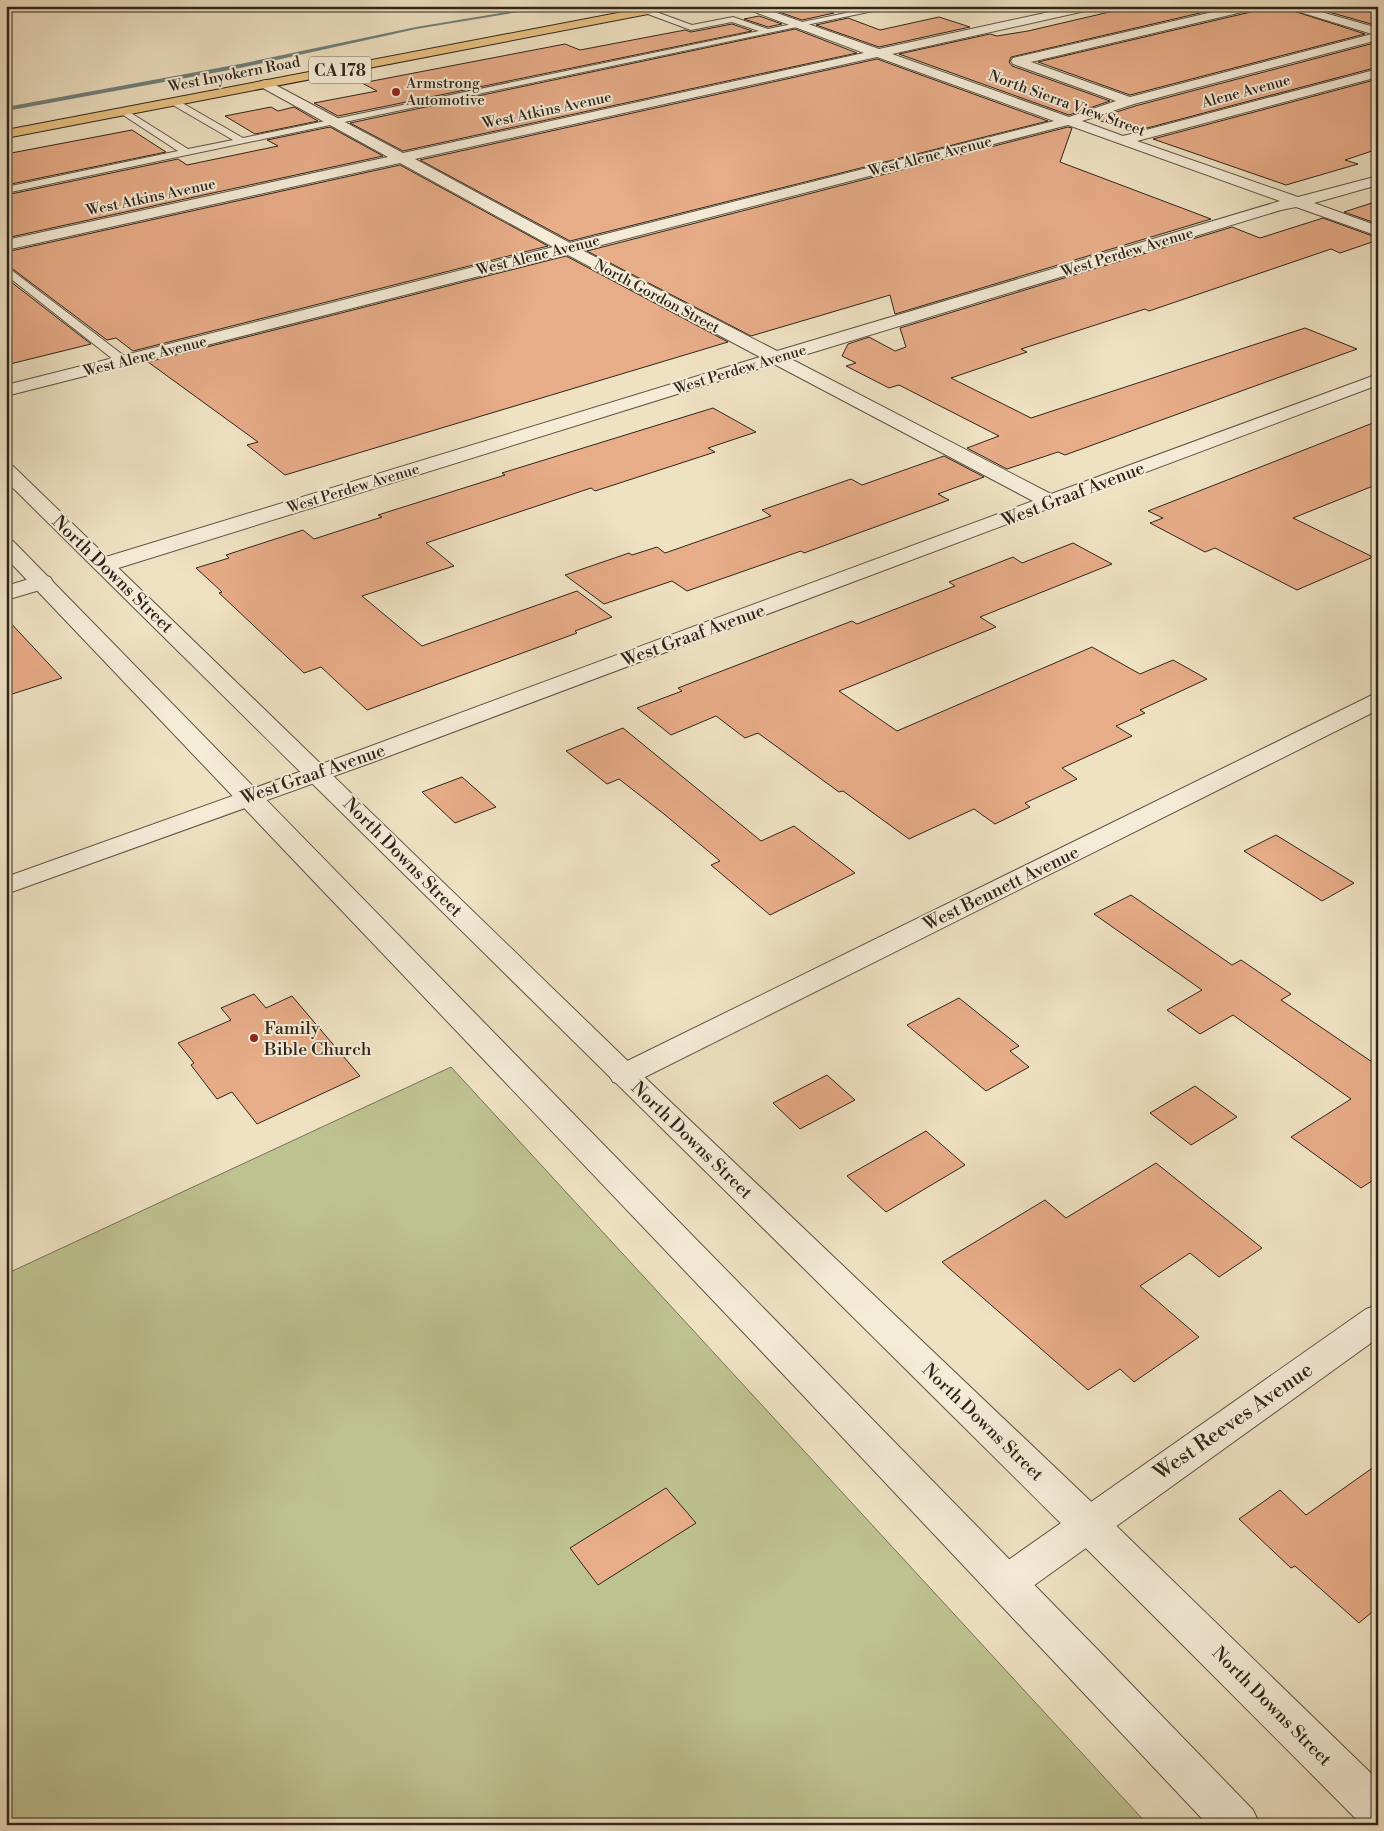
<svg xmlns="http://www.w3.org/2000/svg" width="1384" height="1831" font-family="'Libre Bodoni',serif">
  <rect width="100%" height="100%" fill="#efe2c3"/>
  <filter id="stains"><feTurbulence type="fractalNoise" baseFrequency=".004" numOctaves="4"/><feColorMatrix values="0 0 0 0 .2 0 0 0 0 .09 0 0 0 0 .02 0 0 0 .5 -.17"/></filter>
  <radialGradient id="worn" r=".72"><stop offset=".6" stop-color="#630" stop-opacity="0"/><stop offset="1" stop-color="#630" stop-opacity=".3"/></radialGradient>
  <!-- green -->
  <path fill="#bec290" stroke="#767455" d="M451,1067L1148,1825H6V1274Z"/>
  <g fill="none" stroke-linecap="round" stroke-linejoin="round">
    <!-- stream -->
    <path fill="#70807b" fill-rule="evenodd" d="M543,6H555L416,29L240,68L6,111V107L240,64L416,27Z"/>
  </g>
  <!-- building -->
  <path fill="#e7ac88" stroke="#2f251a" d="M808,6L834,13L802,20L779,12Z
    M1135,6H1230L1011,57L1009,62L1012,66L1110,101L1069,115L899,54L990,34L997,36L1028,31Z
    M1263,6H1278L1365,34L1130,95L1038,62L1255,11Z
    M1308,6H1367L1362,11L1378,13V26Z
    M759,16L782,24L768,27L744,19Z
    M939,17L970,27L879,47L816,25L848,18L880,30Z
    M732,24L752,31L338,116L314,103L377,91L362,83L565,44L580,50L685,30L691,32Z
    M795,29L857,53L403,151L350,123Z
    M1378,42V67L1132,132L1095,119L1135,106Z
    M877,59L1048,121L570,241L420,160Z
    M1378,79V149L1345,160L1358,164L1286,185L1153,139Z
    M271,107L278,111L294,107L318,121L255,134L225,116Z
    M330,127L383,156L6,238V195L178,159L187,165L278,146L267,140Z
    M1068,127L1072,128L1060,162L1211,219L895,314L890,295L751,336L587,251Z
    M132,130L166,152L6,185V154Z
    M400,165L548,246L133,351L116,338L107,340L6,264V252Z
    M1378,201V224L1344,212Z
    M1323,218L1378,238V240L1340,253L1331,249L1149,311L1145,309L1021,349L1027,352L951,378L1031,418L1305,328L1357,349L1065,455L1058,452L1007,469L967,448L999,436L899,385L889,388L846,366L856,363L842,356L848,344L869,337L895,351L906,347L900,328L1232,227L1260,238Z
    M566,256L728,342L285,475L247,445L258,442L148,362Z
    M6,278L91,344L6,365Z
    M713,408L756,432L708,448L715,452L595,491L591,488L426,543L454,566L362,596L422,646L577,591L612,617L575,631L577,633L367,710L321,667L304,673L219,593L222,592L196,568L229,558L226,555L303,530L314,539L382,517L378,515L505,475L502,473Z
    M1378,421V484L1293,518L1373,557L1297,590L1215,548L1205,552L1150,523L1163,518L1148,511Z
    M944,456L984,477L938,494L949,500L804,553L801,551L687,591L672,581L604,604L565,575L629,553L632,555L657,547L665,553L771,516L762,510L851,479L862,485Z
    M1073,543L1112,564L980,617L996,627L839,691L897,731L1092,647L1140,674L1173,660L1207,679L1140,710L1145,713L1116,726L1132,736L1062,768L1077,779L1025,803L1030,807L995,824L974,809L909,839L843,791L839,792L758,733L745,738L716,716L671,735L637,708L682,691L678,688L714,674L852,621L857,624L955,586L949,582L1013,557L1022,563Z
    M6,618L62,678L6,696Z
    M623,728L761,841L794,826L855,873L770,915L711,865L720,861L664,814L619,779L607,784L566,751Z
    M462,777L496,807L455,823L422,792Z
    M1276,835L1354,883L1322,901L1244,851Z
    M1131,895L1232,965L1241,960L1291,994L1281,1000L1378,1066V1177L1361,1188L1291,1137L1351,1099L1233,1015L1200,1034L1167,1010L1202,990L1094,914Z
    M254,994L266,1008L292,996L360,1076L257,1124L232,1092L217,1099L191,1065L194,1063L178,1043L231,1020L221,1008Z
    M959,998L1019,1046L1010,1051L1029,1067L986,1091L907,1025Z
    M827,1075L855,1100L800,1129L773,1103Z
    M1195,1086L1237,1117L1191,1145L1150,1113Z
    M926,1131L965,1165L886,1212L847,1176Z
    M1156,1163L1262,1248L1219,1277L1190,1253L1140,1286L1199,1337L1134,1382L1120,1369L1088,1390L942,1262L1045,1200L1066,1218Z
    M1378,1464V1607L1359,1623L1295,1566L1291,1568L1239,1519L1280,1490L1306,1515Z
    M666,1488L696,1523L598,1585L570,1548Z"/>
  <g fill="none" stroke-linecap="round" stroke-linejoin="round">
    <defs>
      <path id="service" d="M880,6H897L6,193V187L178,151L120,113L118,111L123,108L188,149L233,140L171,104V100H177L243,138L759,31L732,22L691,30L645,13V9H648L692,25L733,17L768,29Z
        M6,266L127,358L129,361L127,364H119L6,275Z"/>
      <path id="minor" d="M739,6H757L879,49L1077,6H1100L1094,9L892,54L1069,117L1116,101L1013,64L1011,61L1013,58L1239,6H1261L1255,9L1031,62L1130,97L1372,34L1280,6H1300L1378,28V40L1134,104L1082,121L1123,136L1378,69V77L1137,141L1298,197L1378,176V185L1314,203L1378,226V236L1296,207L1281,210L791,359L1051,494L1378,374V385L373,762L6,894V877L355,752L1033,501L774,364L112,570L104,571L96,570L93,565L96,560L760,357L566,254L6,396V385L553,247L400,163L6,250V240L388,157L261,87L260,84L261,81L266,80L403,153L864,53ZM877,57L1054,121L570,243L415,159ZM1068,125L1280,201L777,351L582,250Z
        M42,575L50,577L53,582L50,587L6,600V586Z
        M1378,694V710L635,1082L624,1085L613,1082L609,1075L613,1068L1370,696Z
        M1378,1305V1338L1022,1594L1008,1600L994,1594L988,1582L994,1570L1366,1309Z"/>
      <path id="tertiary" d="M6,464L13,466L635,1068L1102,1512L1378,1780V1825H1362C914,1373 458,929 6,481Z
        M6,539L13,541L1099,1651L1253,1810L1260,1825H1208L764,1354L6,558Z"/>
      <path id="primary" d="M654,6H680L674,9L6,138V130Z"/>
    </defs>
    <!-- service casing -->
    <use href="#service" stroke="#5f5444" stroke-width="2"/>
    <!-- minor casing -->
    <use href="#minor" stroke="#5f5444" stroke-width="2"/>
    <!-- tertiary casing -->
    <use href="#tertiary" stroke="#5f5444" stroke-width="2"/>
    <!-- primary casing -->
    <use href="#primary" stroke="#2f251a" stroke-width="2"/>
    <!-- service -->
    <use href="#service" fill="#f5ecd8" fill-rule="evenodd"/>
    <!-- minor -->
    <use href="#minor" fill="#f5ecd8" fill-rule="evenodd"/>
    <!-- tertiary -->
    <use href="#tertiary" fill="#f5ecd8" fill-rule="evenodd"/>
    <!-- primary -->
    <use href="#primary" fill="#e8c182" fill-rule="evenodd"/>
  </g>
  <!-- markers -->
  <g fill="#8f2418" stroke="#f5ecd8" stroke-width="2">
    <circle cx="396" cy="92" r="5"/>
    <circle cx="254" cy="1038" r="5"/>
  </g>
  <g text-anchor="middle" stroke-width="4" stroke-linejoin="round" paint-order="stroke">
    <!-- far-street labels -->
    <g font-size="15" fill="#2f251a" stroke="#f5ecd8">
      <text transform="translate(234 74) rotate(-11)" y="5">West Inyokern Road</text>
      <text transform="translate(1246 91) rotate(-15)" y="5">Alene Avenue</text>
      <text transform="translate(1067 103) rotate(20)" y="5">North Sierra View Street</text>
      <text transform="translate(547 110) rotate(-12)" y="5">West Atkins Avenue</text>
      <text transform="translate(930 156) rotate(-14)" y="5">West Alene Avenue</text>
      <text transform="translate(151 197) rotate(-12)" y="5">West Atkins Avenue</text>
      <text transform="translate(1127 252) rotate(-17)" y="5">West Perdew Avenue</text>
      <text transform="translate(538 255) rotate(-14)" y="5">West Alene Avenue</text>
      <text transform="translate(657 296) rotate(28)" y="5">North Gordon Street</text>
      <text transform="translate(145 356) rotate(-14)" y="5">West Alene Avenue</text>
      <text transform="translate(740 369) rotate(-17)" y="5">West Perdew Avenue</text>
      <text transform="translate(353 488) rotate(-17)" y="5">West Perdew Avenue</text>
    </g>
    <!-- far-poi labels -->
    <g font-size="15" fill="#2f251a" stroke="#f5ecd8" text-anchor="start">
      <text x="406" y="88">Armstrong<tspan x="406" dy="17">Automotive</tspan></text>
    </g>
    <!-- shield labels -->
    <rect fill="#f5ecd8" stroke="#6a6153" stroke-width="1" x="309" y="56.5" width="62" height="27" rx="4"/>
    <g font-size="16" font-weight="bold" fill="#2f251a">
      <text x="340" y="76">CA 178</text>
    </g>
    <!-- street labels -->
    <g font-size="18" fill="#2f251a" stroke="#f5ecd8">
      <text transform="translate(1073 494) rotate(-21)" y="6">West Graaf Avenue</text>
      <text transform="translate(113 574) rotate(44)" y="6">North Downs Street</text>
      <text transform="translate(693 635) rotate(-20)" y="6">West Graaf Avenue</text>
      <text transform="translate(313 774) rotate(-19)" y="6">West Graaf Avenue</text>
      <text transform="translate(403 857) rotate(45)" y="6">North Downs Street</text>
      <text transform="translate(1001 888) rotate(-26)" y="6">West Bennett Avenue</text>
      <text transform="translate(692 1140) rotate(44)" y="6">North Downs Street</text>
      <text transform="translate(983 1422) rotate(44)" y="6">North Downs Street</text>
      <text transform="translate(1272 1706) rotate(45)" y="6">North Downs Street</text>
    </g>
    <!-- poi labels -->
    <g font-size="18" fill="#2f251a" stroke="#f5ecd8" text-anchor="start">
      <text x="264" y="1034">Family<tspan x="264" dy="21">Bible Church</tspan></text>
    </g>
    <!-- near-street labels -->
    <g font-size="21" fill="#2f251a" stroke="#f5ecd8">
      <text transform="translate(1233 1421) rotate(-35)" y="7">West Reeves Avenue</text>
    </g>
  </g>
  <!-- margin -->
  <rect width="1384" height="1831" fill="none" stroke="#efe2c3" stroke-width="25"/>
  <rect x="8" y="8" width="1369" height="1816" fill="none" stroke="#2f251a" stroke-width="2.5"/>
  <rect x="12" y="12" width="1359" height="1806" fill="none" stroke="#2f251a"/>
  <rect width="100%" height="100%" filter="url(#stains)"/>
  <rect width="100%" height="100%" fill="url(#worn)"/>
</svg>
